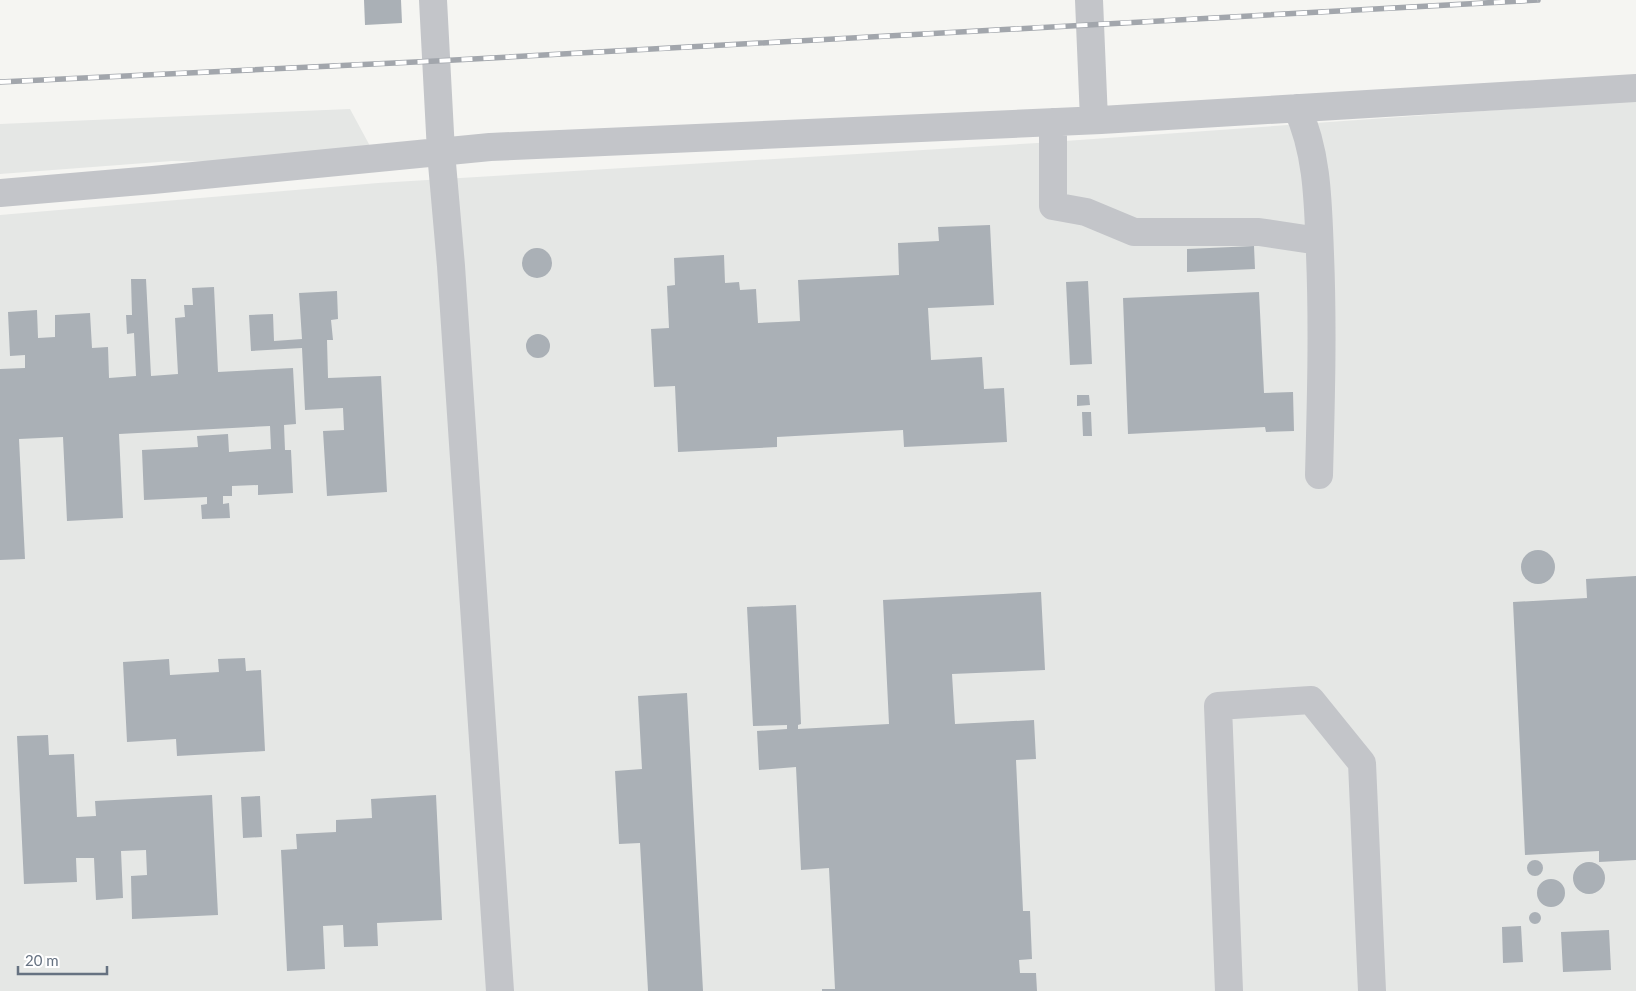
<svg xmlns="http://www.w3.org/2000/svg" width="1636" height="991" font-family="Lato,sans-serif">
  <rect width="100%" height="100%" fill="#f5f5f2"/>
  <!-- built -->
  <path fill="#e5e7e5" d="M1636,100V991H0V215L378,183L1037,143Z
    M350,109L370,146L350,163L172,161L0,174V124Z"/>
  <!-- building -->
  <path fill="#aab0b6" d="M364,0H401L402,23L365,25Z
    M990,225L994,305L928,308L931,360L982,357L984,389L1004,388L1007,442L904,447L903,430L777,437V447L678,452L675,386L654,387L651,329L669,328L667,286L675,285L674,258L724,255L725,283L739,282L740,290L756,289L758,323L800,321L798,280L899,275L898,243L939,241L938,227Z
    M1254,246L1255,269L1187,272V249Z
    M522 263a15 15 0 1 1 30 0a15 15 0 1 1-30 0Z
    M131,279H146L151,376L178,374L175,318L185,317L184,305H193L192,288L214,287L218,372L293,368L296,424L284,425L285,450H291L293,493L258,495V485L232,486V496H223V504L229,503L230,518L202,519L201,505L207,504V497L144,500L142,450L198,447L197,436L228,434L229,452L271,449L270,426L119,434L123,518L67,521L63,437L19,439L25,559L0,560V369L25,368V355L10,356L8,312L37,310L38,338L55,337V315L90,313L92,348L108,347L109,378L136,376L134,333L127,334L126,315H132Z
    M1088,281L1092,364L1070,365L1066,282Z
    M337,291L338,319L331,320L333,340H327L328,378L381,376L387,492L327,496L323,431L344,430L343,408L305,410L302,348L251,351L249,315L273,314L274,341L302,339L299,293Z
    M1259,292L1264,393L1293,392L1294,431L1266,432L1265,427L1128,434L1123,298Z
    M526 346a12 12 0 1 1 24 0a12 12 0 1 1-24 0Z
    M1077,395H1089L1090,405L1077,406Z
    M1082,412H1091L1092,436H1083Z
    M1521 567a17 17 0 1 1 34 0a17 17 0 1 1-34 0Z
    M1636,576V860L1599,862V851L1525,855L1513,602L1587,598L1586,579Z
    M1041,592L1045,670L952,674L955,724L1034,720L1036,759L1016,760L1023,911H1030L1032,959L1019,960L1020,973H1036L1037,991H822V989H835L829,868L801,870L796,767L759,770L757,731L787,729V725L753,726L747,607L796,605L801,724L798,725V729L889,724L883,600Z
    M245,658L246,671L261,670L265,751L177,756L176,739L127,742L123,662L169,659L170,675L219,672L218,659Z
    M687,693L703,991H648L640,843L619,844L615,771L642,769L638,696Z
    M48,735L49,755L74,754L77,817L96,816L95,801L212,795L218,915L132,919L131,876L147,875L146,850L121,851L123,898L96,900L94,858H76L77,882L24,884L17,736Z
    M436,795L442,920L377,923L378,946L344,947L343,925L323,926L325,969L287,971L281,850L297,849L296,834L336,832V820L372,818L371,799Z
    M260,796L262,837L243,838L241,797Z
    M1527 868a8 8 0 1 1 16 0a8 8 0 1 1-16 0Z
    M1573 878a16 16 0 1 1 32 0a16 16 0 1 1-32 0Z
    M1537 893a14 14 0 1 1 28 0a14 14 0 1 1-28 0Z
    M1529 918a6 6 0 1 1 12 0a6 6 0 1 1-12 0Z
    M1521,926L1523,962L1503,963L1502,927Z
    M1609,930L1611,970L1563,972L1561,932Z"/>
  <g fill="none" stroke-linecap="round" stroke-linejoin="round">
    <!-- minor -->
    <path stroke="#c3c5c9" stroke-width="28" d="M433,0L441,152L451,266L500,991
      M1089,0L1094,120
      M1297,108C1318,153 1318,205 1320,254C1323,328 1321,401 1319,475
      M1053,122V206L1086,212L1134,232H1259L1319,241
      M0,193L153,180L490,147L1101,120L1636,88
      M1229,991L1218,706L1311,700L1362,763L1372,991"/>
    <defs>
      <path id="rail" d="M0,82L436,61L1538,0"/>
    </defs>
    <!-- rail casing -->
    <use href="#rail" stroke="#a2a6ac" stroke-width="5.5"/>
    <!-- rail -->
    <use href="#rail" stroke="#fff" stroke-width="4" stroke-dasharray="11" stroke-linecap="butt"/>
  </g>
  <!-- scale -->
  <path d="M18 966v8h89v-8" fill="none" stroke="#667281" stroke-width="2.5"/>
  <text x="25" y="966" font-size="15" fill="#667281" stroke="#ffffff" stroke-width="4" paint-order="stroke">20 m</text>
</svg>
